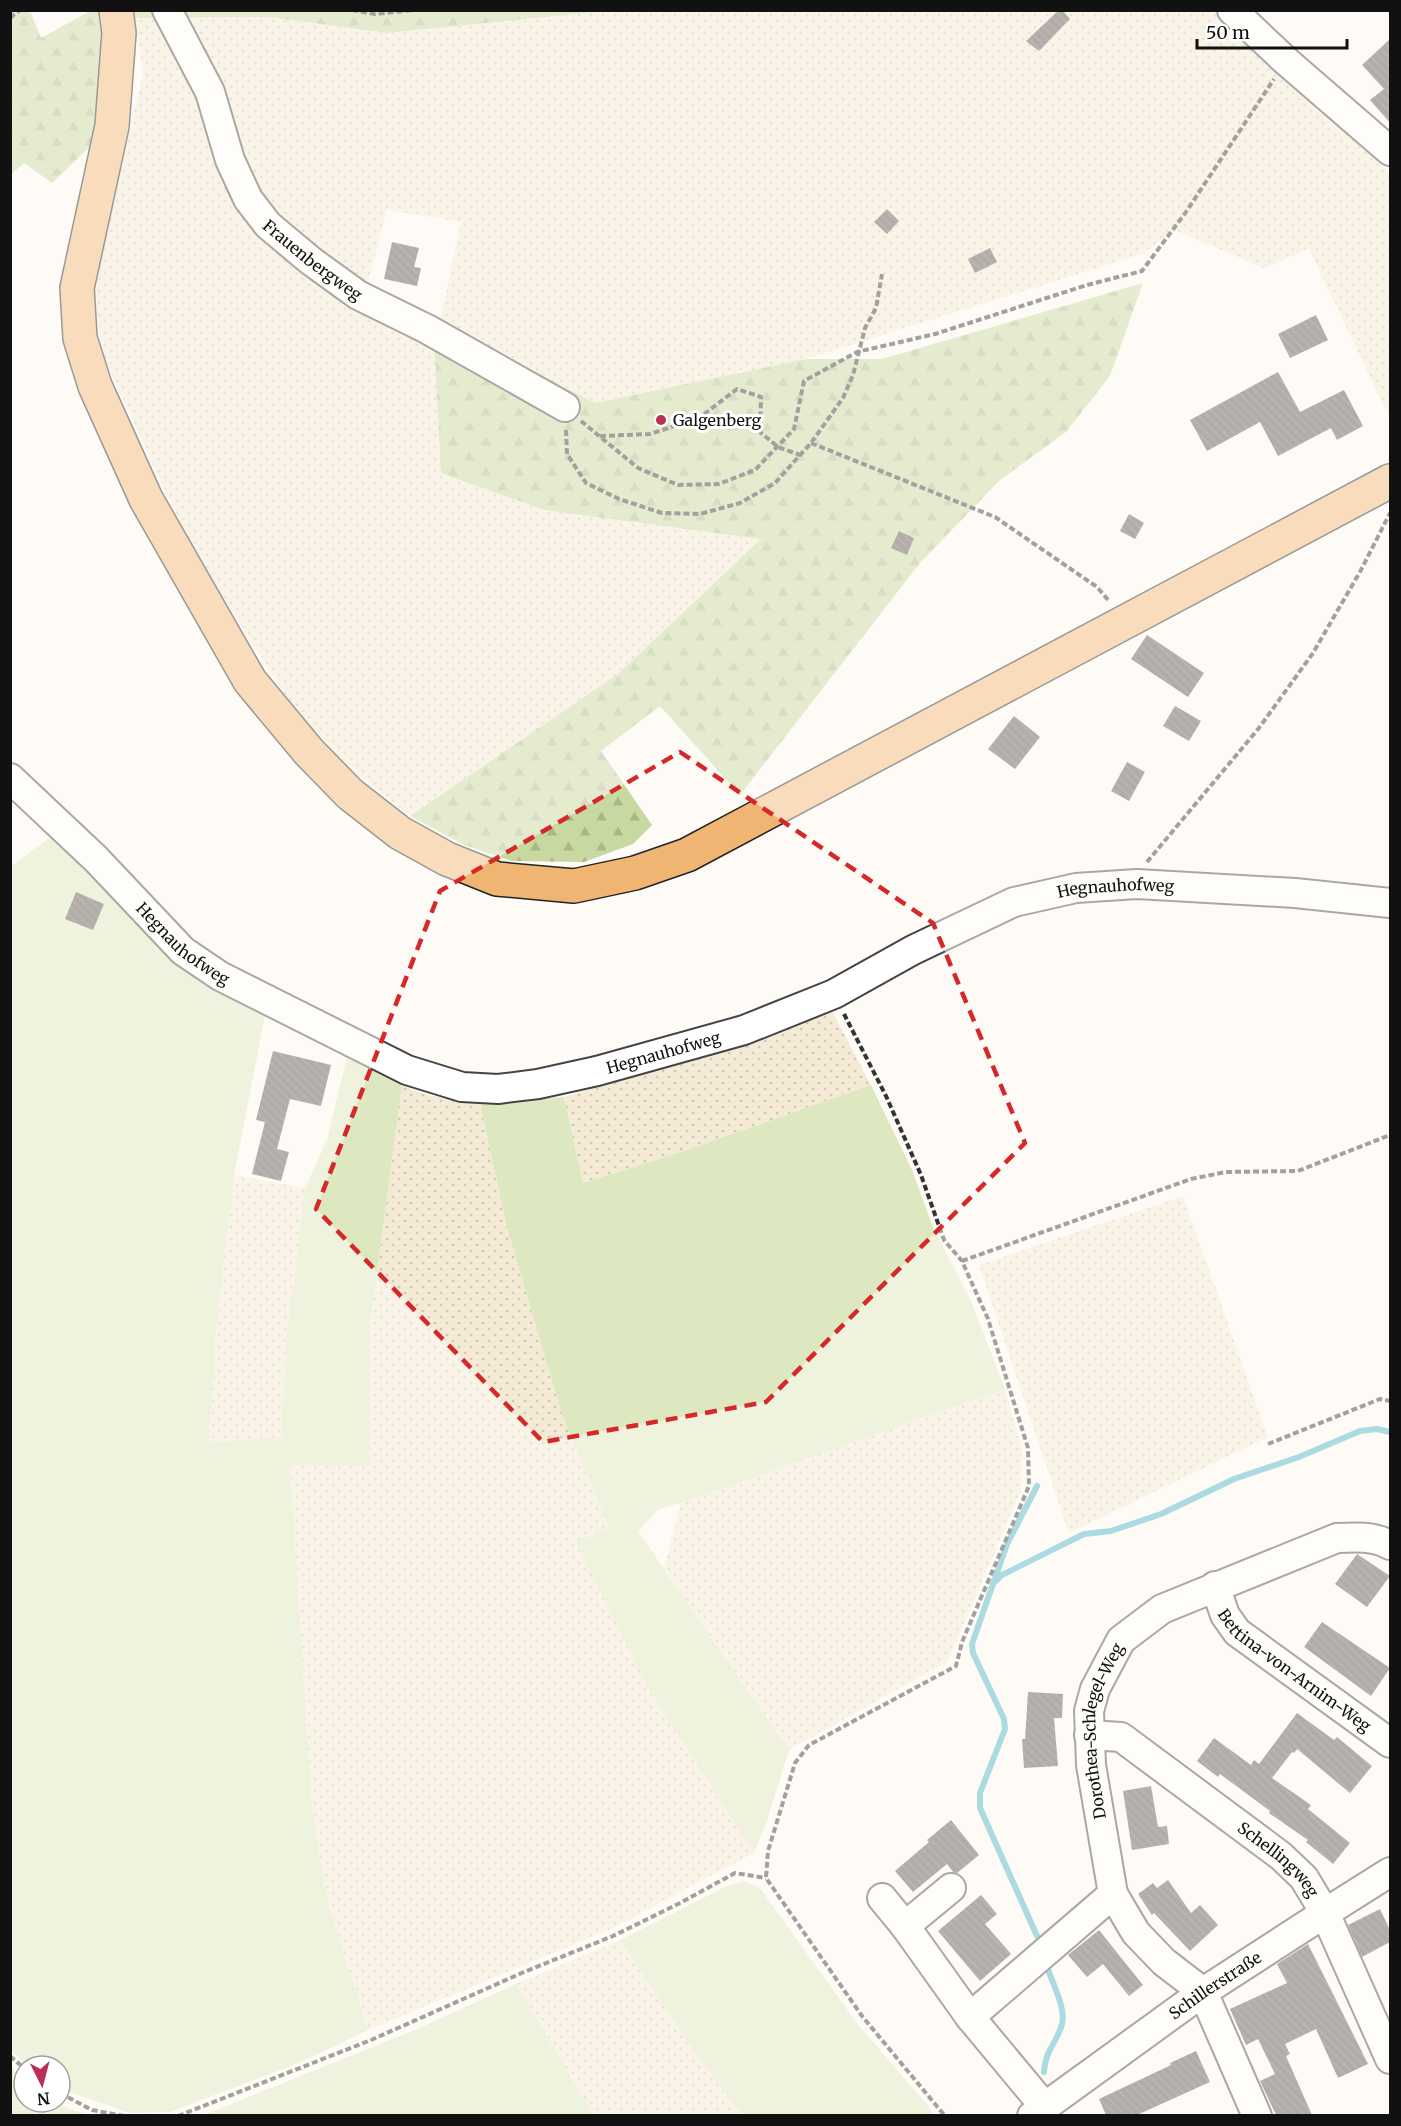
<svg xmlns="http://www.w3.org/2000/svg" width="1401" height="2126" font-family="Merriweather,serif">
  <defs>
    <pattern id="farmland-dots" width="8" height="8" patternUnits="userSpaceOnUse" patternTransform="scale(1.5)"><rect width="8" height="8" fill="#f4ead6"/><path d="M2 2h.1M6 6h.1" fill="none" stroke="#d0c8b7" stroke-width="1.8" stroke-linecap="round"/></pattern>
    <pattern id="forest-firs" width="22" height="20" patternUnits="userSpaceOnUse" patternTransform="scale(1.5)"><rect width="22" height="20" fill="#c7d8a0"/><path d="M5 1l3.5 6h-7zM16 11l3.5 6h-7z" fill="#aab889"/></pattern>
    <pattern id="building-back-hatch" width="6" height="6" patternUnits="userSpaceOnUse" patternTransform="scale(1.5)"><rect width="6" height="6" fill="#594f4e"/><path d="M-1 5l2 2M0 0l6 6M5-1l2 2" fill="none" stroke="#6c6463"/></pattern>
  </defs>
  <rect width="100%" height="100%" fill="#fefbf6"/>
  <!-- farmland -->
  <path fill="url(#farmland-dots)" d="M603,10L1235,11L1263,62L1329,109L1390,175V419L1309,249L1264,268L1176,231L1142,254L806,359L595,403L440,321L461,222L387,210L364,298L434,337L544,510L762,539L618,674L410,816L346,765L294,708L191,547L105,361L93,294L143,73L135,18L269,17L387,33Z
    M831,1009L871,1085L681,1152L583,1183L564,1097L723,1050Z
    M402,1085L426,1095L480,1103L506,1224L562,1415L609,1528L577,1542L650,1691L754,1853L611,1929L368,2030L327,1899L312,1808L290,1465L369,1466L371,1317Z
    M234,1175L305,1188L287,1334L281,1438L209,1443L215,1341Z
    M1183,1196L1268,1437L1069,1533L979,1265Z
    M1005,1389L1022,1448L1021,1491L948,1661L789,1750L664,1568L681,1503Z
    M620,1940L690,2046L742,2115H594L516,1984Z"/>
  <!-- grass -->
  <path fill="#dee8c0" d="M57,832L266,1010L234,1175L215,1341L209,1443L281,1437L287,1334L305,1188L327,1140L347,1057L402,1085L371,1317L369,1466L290,1465L312,1808L327,1899L368,2030L301,2062L170,2112L130,2113L66,2091L60,2087V2066H28L11,2051L10,867Z
    M871,1085L912,1170L933,1227L971,1301L1005,1389L681,1503L659,1509L638,1531L789,1750L767,1821L754,1853L650,1691L576,1542L609,1528L562,1415L506,1224L480,1103L564,1097L583,1183L681,1152Z
    M744,1881L760,1888L856,2022L936,2115H742L690,2046L620,1940L727,1886Z
    M516,1984L594,2115H204L410,2032Z
    M11,2067L24,2082V2102H54L72,2110L90,2115H11Z"/>
  <!-- forest -->
  <path fill="url(#forest-firs)" d="M11,11H30L41,38L90,11H99L107,37L97,140L52,183L24,163L11,174Z
    M134,11H603L387,33L269,17L135,18Z
    M1143,283L1110,376L1066,432L1000,480L920,563L740,795L660,706L601,751L652,825L633,844L584,862L512,861L464,845L410,816L618,674L761,539L544,510L441,473L434,337L440,321L595,403L806,359H882Z"/>
  <g fill="none" stroke-linecap="round" stroke-linejoin="round">
    <!-- stream -->
    <path stroke="#47b2c7" stroke-width="6" d="M995,1582L1002,1575L1084,1534L1111,1531L1161,1514L1234,1479L1299,1457L1360,1431L1377,1429L1390,1432
      M1037,1936L980,1808V1793L1005,1729L1004,1719L973,1653L972,1644L1007,1544L1037,1486
      M1044,2072C1045,2050 1057,2043 1062,2024C1066,2008 1053,1985 1048,1969"/>
  </g>
  <!-- building -->
  <path fill="url(#building-back-hatch)" d="M1059,10H1062L1070,19L1039,51L1026,41Z
    M1390,39V123L1370,100L1384,89L1362,65Z
    M887,209L899,221L887,234L874,222Z
    M392,242L419,248L414,267L421,268L417,286L384,279Z
    M990,248L997,262L975,273L968,259Z
    M1316,315L1328,340L1290,358L1278,334Z
    M1278,372L1300,412L1344,390L1363,426L1337,440L1331,428L1278,456L1260,422L1207,451L1190,420Z
    M1129,514L1144,523L1135,539L1120,531Z
    M899,531L914,538L907,555L891,548Z
    M1147,635L1204,673L1188,697L1131,659Z
    M1175,706L1201,721L1189,741L1163,726Z
    M1014,716L1040,737L1015,769L988,749Z
    M1127,762L1145,772L1129,801L1111,791Z
    M76,892L104,904L93,930L65,919Z
    M273,1051L331,1065L321,1106L290,1099L277,1149L289,1152L281,1181L252,1174L265,1122L256,1120Z
    M1357,1554L1390,1576L1367,1607L1335,1584Z
    M1322,1622L1390,1668L1371,1696L1304,1647Z
    M1028,1692L1063,1694L1062,1718H1054L1058,1766L1024,1768L1022,1739H1025Z
    M1297,1713L1334,1740L1337,1737L1372,1766L1350,1793L1297,1749L1294,1753L1292,1752L1272,1778L1311,1805L1308,1809L1350,1843L1333,1864L1306,1842L1308,1840L1269,1813L1270,1811L1220,1774L1218,1777L1197,1761L1214,1738L1251,1765L1254,1760L1259,1764Z
    M1151,1786L1158,1827L1167,1826L1169,1844L1132,1850L1123,1791Z
    M951,1820L979,1855L957,1873L953,1872L947,1864L913,1892L895,1871L929,1842L927,1840Z
    M1168,1880L1191,1913L1200,1905L1218,1925L1190,1951L1154,1913L1152,1915L1138,1894L1153,1883L1157,1888Z
    M981,1895L997,1914L985,1924L1011,1954L980,1981L938,1931Z
    M1380,1909L1390,1930V1942L1362,1957L1348,1925Z
    M1099,1930L1143,1985L1129,1996L1103,1964L1087,1977L1068,1955Z
    M1308,1944L1368,2064L1338,2078L1316,2029L1285,2044L1290,2054L1286,2056L1312,2115H1276L1260,2081L1275,2074L1258,2039L1246,2045L1230,2009L1287,1983L1277,1964Z
    M1196,2051L1210,2082L1137,2115H1106L1099,2099L1171,2065L1170,2063Z"/>
  <g fill="none" stroke-linecap="round" stroke-linejoin="round">
    <defs>
      <g id="minor">
        <path id="s1" d="M167,10L210,92L230,160L248,199L268,225L311,261L358,295L427,329L565,407"/>
        <path d="M1232,10L1286,61L1390,151"/>
        <path id="s2" d="M10,778L96,859L183,951L220,976L407,1070L462,1087L498,1089L538,1084L597,1071L744,1030L834,994L913,950L1014,902L1076,888L1137,884L1295,893L1390,903"/>
        <path id="s3" d="M1215,1586L1225,1615L1237,1632L1390,1743"/>
        <path id="s4" d="M1089,1735L1121,1737L1281,1856L1304,1878L1325,1913L1390,2059"/>
        <path d="M1113,1894L1136,1933L1164,1962L1203,1992L1257,2116"/>
        <path d="M882,1898L905,1926L970,2017L1044,2106"/>
        <path d="M905,1926L951,1888"/>
        <path id="s5" d="M970,2017L1113,1894L1091,1765L1089,1711L1095,1689L1121,1640L1162,1609L1337,1538C1356,1537 1374,1536 1390,1545"/>
        <path id="s6" d="M1032,2116L1203,1992L1325,1913L1390,1872"/>
      </g>
      <path id="major" d="M116,10L119,33L112,126L77,288L80,338L95,386L146,499L250,681L309,752L350,794L400,833L447,859L497,879L574,886L635,873L687,855L1390,481"/>
    </defs>
    <!-- minor casing -->
    <use href="#minor" stroke="#444" stroke-width="32"/>
    <!-- major casing -->
    <use href="#major" stroke="#222" stroke-width="36"/>
    <!-- path -->
    <path stroke="#333" stroke-width="4" stroke-dasharray="6 3" stroke-linecap="butt" d="M352,10L375,14L414,10
      M10,18L20,10
      M581,421L638,468L678,485L719,484L755,470L794,429L804,381L857,352L935,334L1087,285L1142,271L1186,212L1274,79
      M566,430L567,454L586,483L619,499L662,513L700,514L740,503L775,483L811,443L843,398L853,375L865,328L876,308L882,274
      M600,436L650,434L699,418L737,389L761,397L760,432L778,447L800,455
      M811,443L995,517L1097,587L1109,601
      M1147,862L1259,728L1313,653L1361,570L1390,513
      M844,1014L886,1096L921,1175L944,1240L962,1261L988,1319L1028,1448L1029,1486L962,1642L956,1666L809,1745L795,1763L768,1851L766,1878L862,2016L945,2116
      M962,1261L1191,1179L1226,1172L1298,1171L1390,1135
      M1268,1444L1380,1399L1390,1401
      M10,2056L24,2068
      M60,2093L92,2110L124,2116
      M178,2116L371,2040L524,1972L613,1936L680,1903L735,1873L766,1878"/>
    <!-- minor -->
    <use href="#minor" stroke="#fff" stroke-width="28"/>
    <!-- major -->
    <use href="#major" stroke="#f1b573" stroke-width="33"/>
  </g>
  <!-- marked area -->
  <path d="M0 0H1401V2126H0ZM680,752L933,923L1025,1143L766,1402L543,1442L316,1209L440,891Z" fill="#fefbf6" fill-opacity=".55" fill-rule="evenodd"/>
  <path fill="none" stroke="#d62828" stroke-width="4.5" stroke-dasharray="12 8" stroke-linejoin="round" d="M680,752L933,923L1025,1143L766,1402L543,1442L316,1209L440,891Z"/>
  <!-- markers -->
  <circle fill="#bb2f57" stroke="#fff" stroke-width="2" cx="661" cy="420" r="6"/>
  <g text-anchor="middle" stroke-width="6" stroke-linejoin="round" paint-order="stroke">
    <!-- street labels -->
    <g font-size="16" fill="#111" stroke="#fff">
      <text dy="6" stroke="none"><textPath href="#s1" startOffset="296">Frauenbergweg</textPath></text>
      <text dy="6" stroke="none"><textPath href="#s2" startOffset="1248">Hegnauhofweg</textPath></text>
      <text dy="6" stroke="none"><textPath href="#s2" startOffset="240">Hegnauhofweg</textPath></text>
      <text dy="6" stroke="none"><textPath href="#s2" startOffset="762">Hegnauhofweg</textPath></text>
      <text dy="6" stroke="none"><textPath href="#s3" startOffset="120">Bettina-von-Arnim-Weg</textPath></text>
      <text dy="6" stroke="none"><textPath href="#s5" startOffset="356">Dorothea-Schlegel-Weg</textPath></text>
      <text dy="6" stroke="none"><textPath href="#s4" startOffset="232">Schellingweg</textPath></text>
      <text dy="6" stroke="none"><textPath href="#s6" startOffset="225">Schillerstraße</textPath></text>
    </g>
    <!-- poi labels -->
    <g font-size="16" fill="#111" stroke="#fff" text-anchor="start">
      <text x="673" y="426">Galgenberg</text>
    </g>
  </g>
  <!-- border -->
  <rect width="1401" height="2126" fill="none" stroke="#111111" stroke-width="24"/>
  <!-- north arrow -->
  <g transform="translate(42 2084) rotate(174)"><circle r="28" fill="#ffffff" stroke="#a0a0a0" stroke-width="1.5"/>
  <path d="M0-4.5L10 22L0 15L-10 22Z" fill="#bb2f57"/>
  <text y="-9" font-size="16" font-weight="bold" text-anchor="middle" fill="#111111">N</text>
  </g>
  <!-- scale -->
  <path d="M1197 39v9h150v-9" fill="none" stroke="#111111" stroke-width="3"/>
  <text x="1206" y="39" font-size="18" fill="#111111" stroke="#ffffff" stroke-width="4.5" paint-order="stroke">50 m</text>
</svg>
